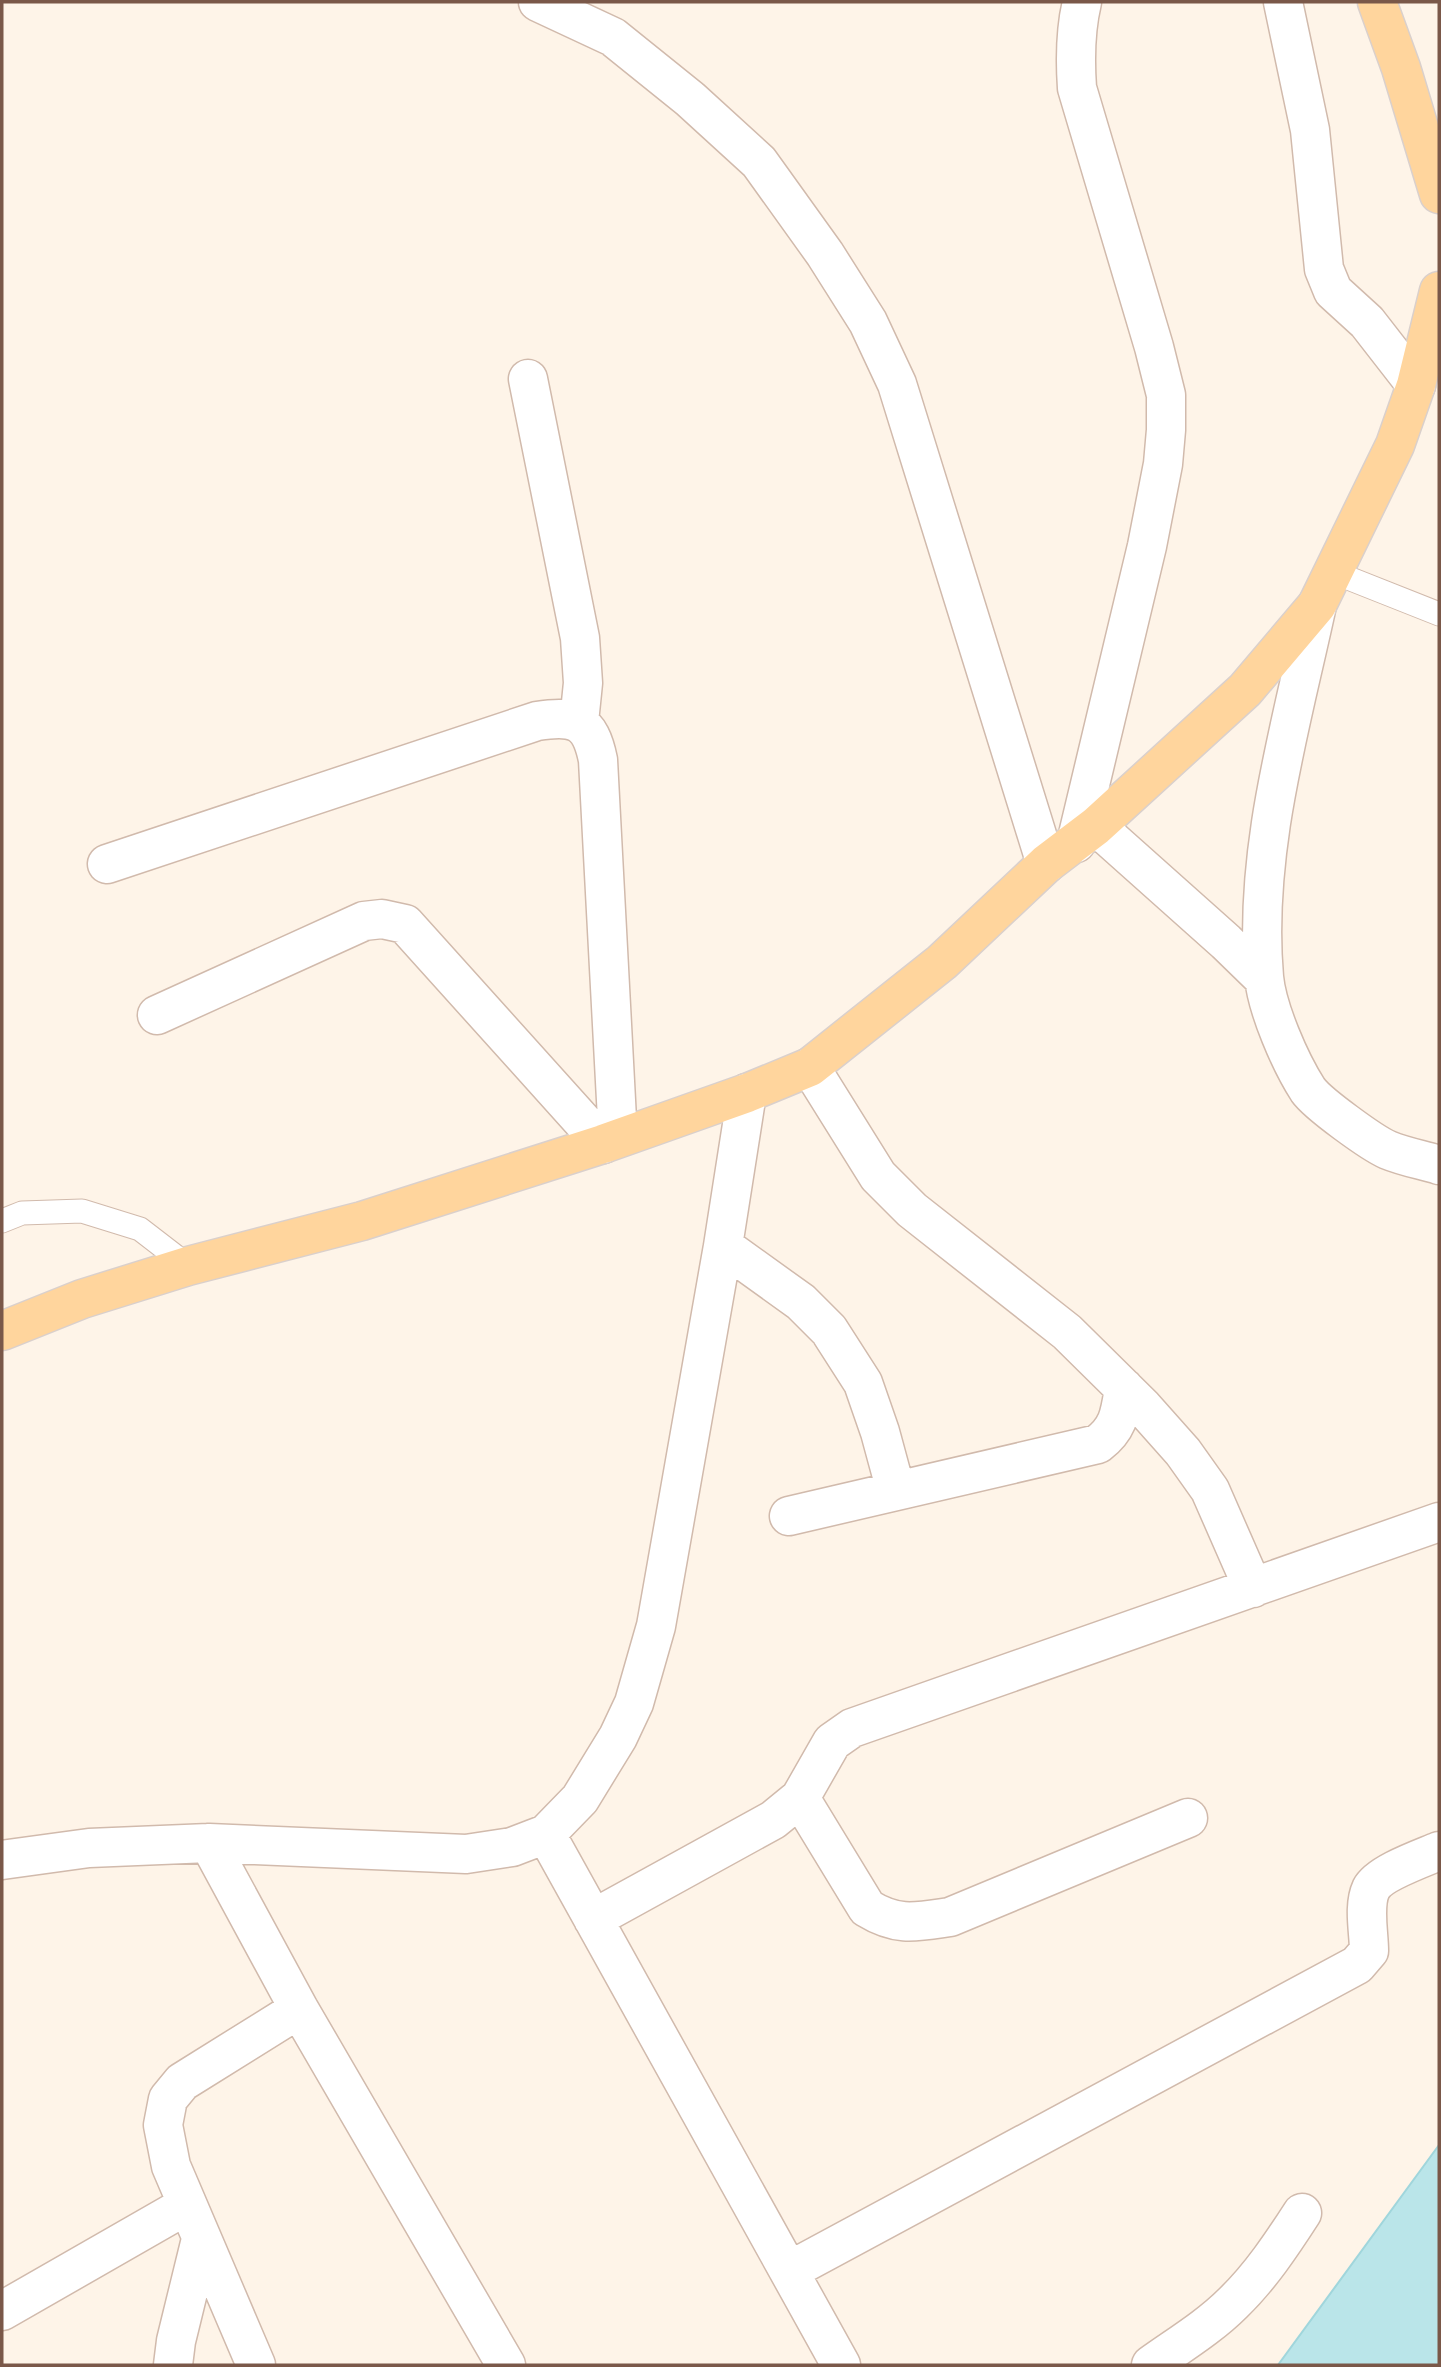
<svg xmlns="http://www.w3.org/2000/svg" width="1441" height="2367" font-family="'Work Sans',sans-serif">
  <rect width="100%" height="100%" fill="#fef4e8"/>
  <!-- water -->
  <path fill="#bae5e9" stroke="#a0d6dc" stroke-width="2" d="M1439,2145V2365H1278Z"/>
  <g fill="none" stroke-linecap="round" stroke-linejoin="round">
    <defs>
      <path id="service" d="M1333,572L1439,614
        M2,1221L22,1213L82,1211L140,1229L188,1266"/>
      <path id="minor" d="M538,2L613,37L690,99L759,162L825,254L868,322L897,384L1046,864
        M1283,2L1310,130L1324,269L1333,291L1367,322L1416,385
        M528,379L580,638L583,683L579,722
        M1317,605C1291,726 1253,852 1264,977C1267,1009 1290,1062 1308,1090C1318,1104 1372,1143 1388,1150C1405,1157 1423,1160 1439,1165
        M1096,826L1226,942L1264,979
        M1076,843L1147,546L1163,464L1166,430V395L1154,347L1077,88C1075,59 1075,31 1082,2
        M107,864L537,721C575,715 590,720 598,760L618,1138
        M157,1015L364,921L382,919L405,924L603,1144
        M810,1067L878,1176L912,1210L1067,1332L1143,1407L1183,1452L1210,1490L1253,1588
        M723,1246L801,1302L829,1330L863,1383L880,1432L896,1491
        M789,1516L1098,1444C1119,1428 1120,1413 1124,1388
        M800,1798L867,1908C898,1927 916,1922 950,1917L1188,1818
        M546,1834L841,2365
        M209,1843L299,2009L506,2365
        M2,1860L89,1848L209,1843L466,1854L512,1847L546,1834L580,1799L618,1737L634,1703L656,1626L723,1246L747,1093
        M593,1919L773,1820L800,1798L832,1742L852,1728L1439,1522
        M789,2271L1357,1965L1369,1951C1369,1932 1363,1906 1371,1889C1379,1873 1423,1858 1439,1851
        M2,2311L187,2205
        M173,2365L176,2341L201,2239
        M256,2365L171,2166L163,2125L168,2099L182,2082L299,2009
        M1151,2365C1179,2345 1209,2327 1233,2303C1260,2277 1282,2244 1302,2213"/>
      <path id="primary" d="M1377,2L1401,68L1439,194
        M2,1331L82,1299L188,1266L362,1221L603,1144L747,1093L810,1067L942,962L1046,864L1096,826L1245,690L1317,605L1395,445L1416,385L1439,291"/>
    </defs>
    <!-- service casing -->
    <use href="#service" stroke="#d1baac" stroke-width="25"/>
    <!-- minor casing -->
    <use href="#minor" stroke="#d1baac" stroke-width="41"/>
    <!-- primary casing -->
    <use href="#primary" stroke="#dad0cc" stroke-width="41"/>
    <!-- service -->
    <use href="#service" stroke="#fff" stroke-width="23"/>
    <!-- minor -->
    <use href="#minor" stroke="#fff" stroke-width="38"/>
    <!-- primary -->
    <use href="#primary" stroke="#ffd59d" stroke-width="38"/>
  </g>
  <!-- border -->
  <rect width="1441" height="2367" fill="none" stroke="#7a5849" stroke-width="7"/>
</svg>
